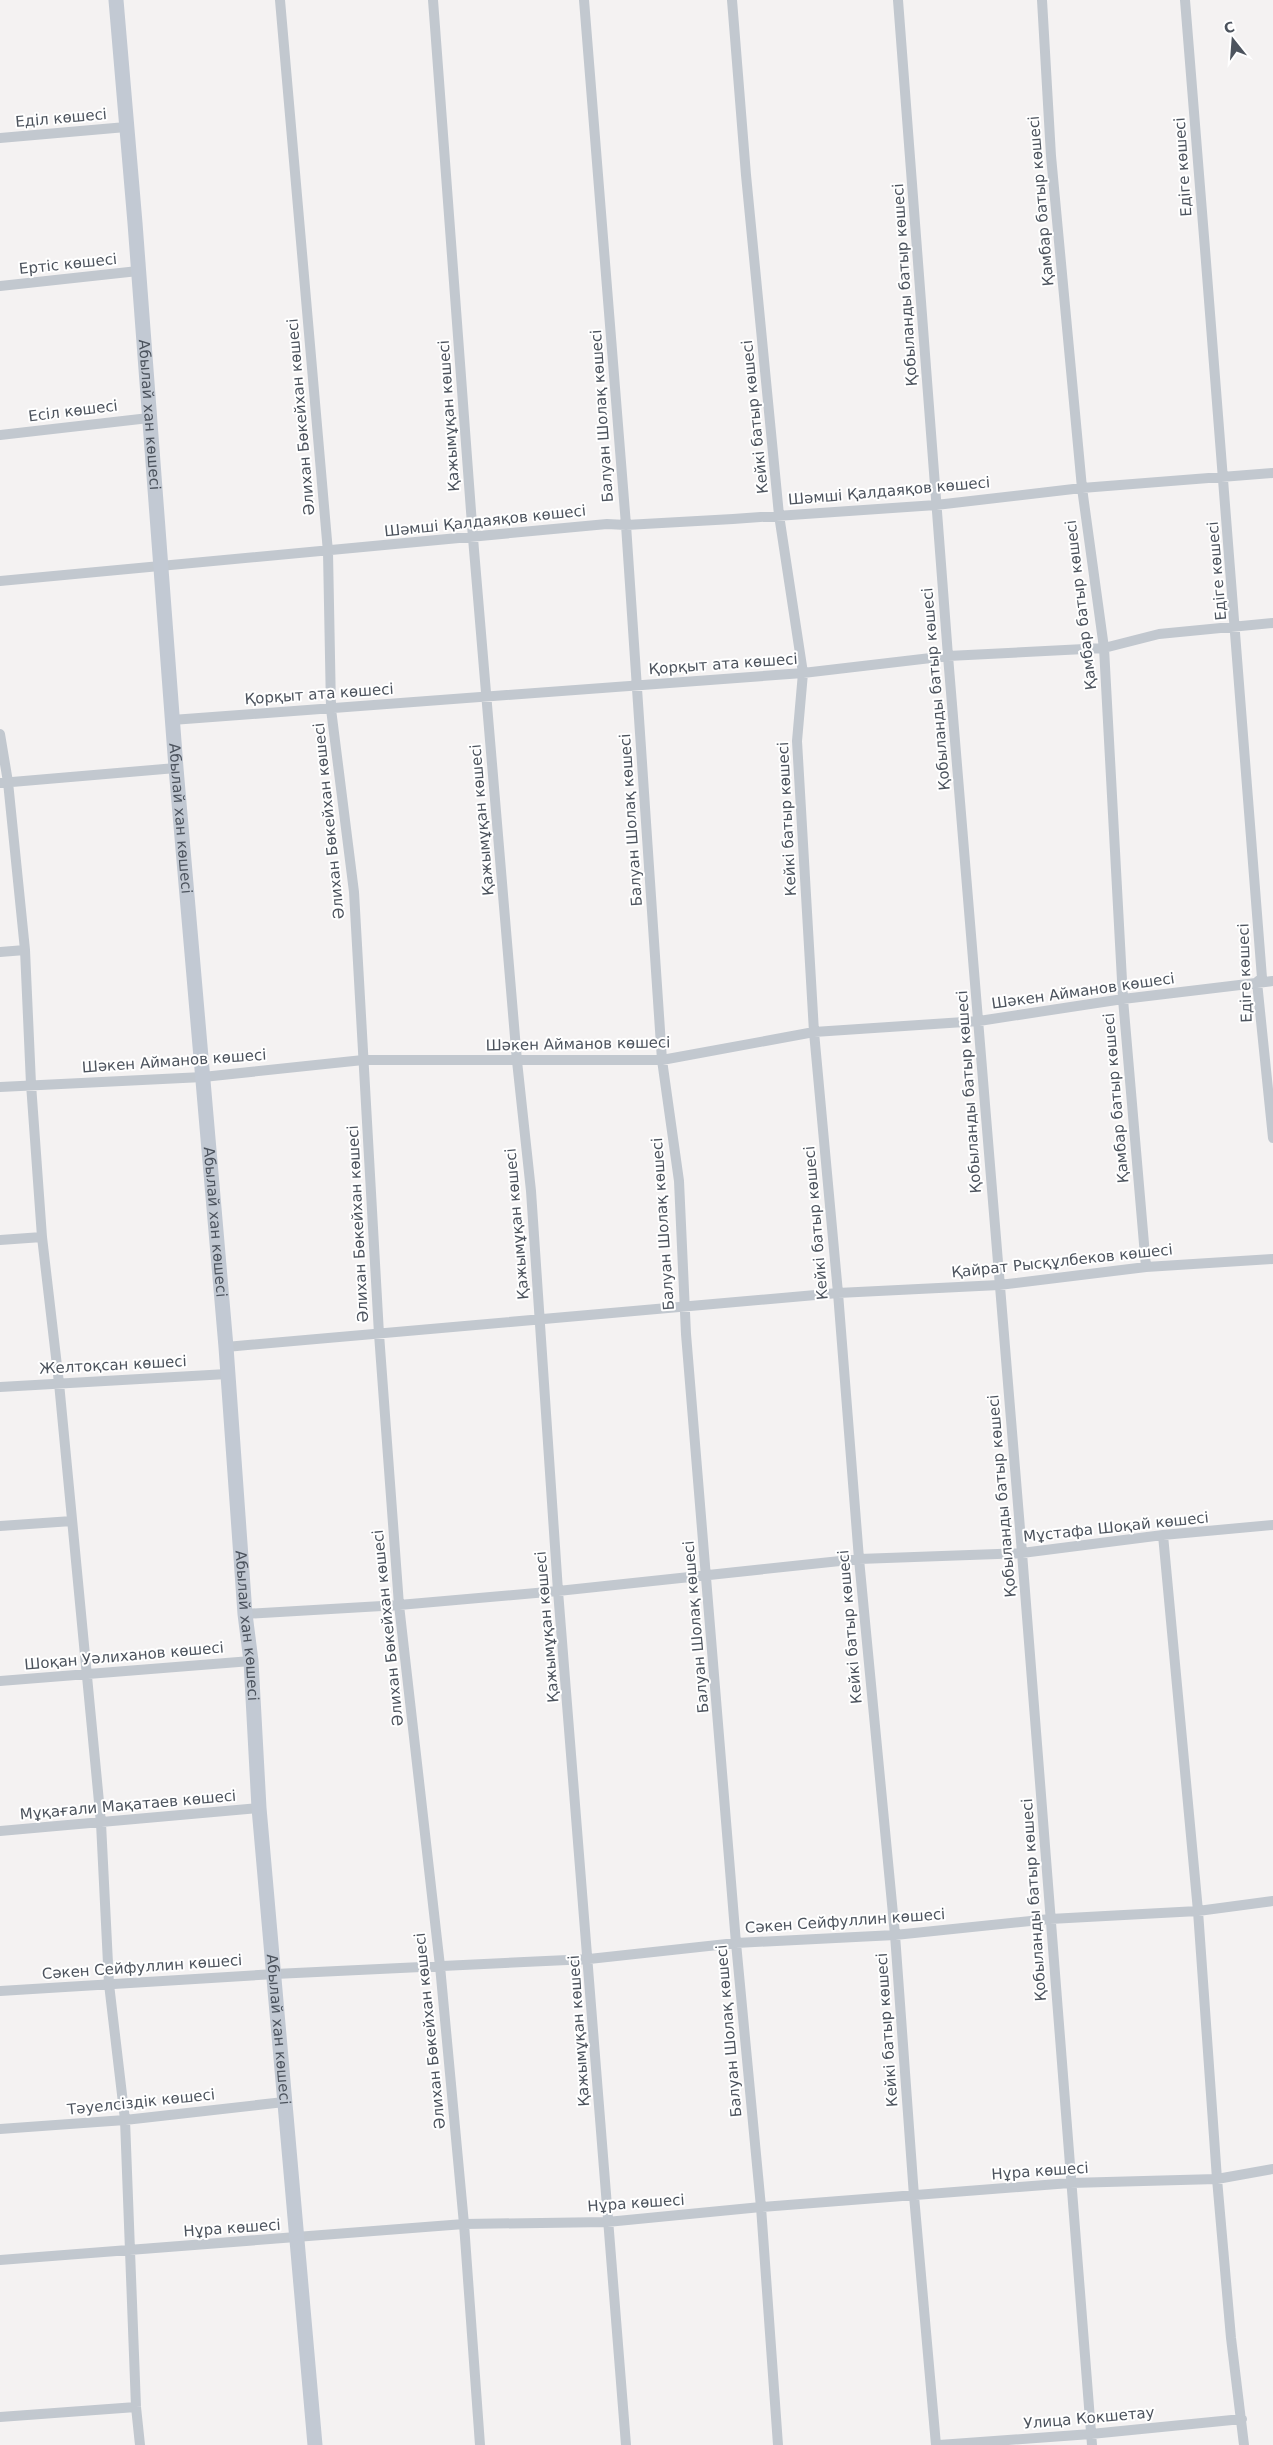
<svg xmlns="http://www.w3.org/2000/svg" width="1273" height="2445" font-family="'DejaVu Sans',sans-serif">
  <rect width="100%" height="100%" fill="#f4f2f2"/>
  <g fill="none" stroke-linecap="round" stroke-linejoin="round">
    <!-- street -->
    <path stroke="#c2c8cf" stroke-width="10" d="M280,0L328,552L331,709L354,892L379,1334L399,1605L440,1966L464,2224L480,2445
      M433,0L473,538L517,1061L531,1191L558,1591L626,2445
      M584,0L626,525L662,1060L679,1181L686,1334L736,1943L761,2207L778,2445
      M732,0L746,175L779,515L803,673L797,741L814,1032L838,1293L859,1559L895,1935L914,2196L936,2445
      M898,0L948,656L1022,1553L1092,2445
      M1042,0L1051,156L1082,488L1104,648L1123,999L1146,1267
      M1185,0C1211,326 1238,652 1262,978L1257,982L1273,1138
      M0,138L126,127
      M0,286L138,271
      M0,435L149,418
      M0,581L607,524L626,525L733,519L936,505L1082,488L1273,473
      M172,720L803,673L948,656L1104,648L1159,634L1273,623
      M0,734L8,782L25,950L31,1084L42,1237L59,1383L101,1823L109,1984L125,2120L136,2407L140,2445
      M0,783L176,768
      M0,952L25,950
      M0,1087L203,1077L363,1060H662L814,1032L979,1021L1123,999L1273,981
      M0,1240L42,1237
      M226,1347L838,1293L999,1285L1146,1267L1273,1259
      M0,1387L227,1374
      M0,1526L72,1521
      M1163,1535L1198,1911L1217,2179L1231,2338L1244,2445
      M245,1614L399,1605L558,1591L859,1559L1022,1553L1163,1535L1273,1525
      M0,1681L251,1661
      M0,1831L259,1808
      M0,1991L275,1974L589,1959L736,1943L895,1935L1050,1919L1198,1911L1273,1901
      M0,2129L125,2120L284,2102
      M0,2260L464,2224L607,2222L761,2207L1070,2183L1217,2179L1273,2169
      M0,2417L136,2407
      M939,2445L1091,2434L1242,2419"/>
    <!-- secondary -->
    <path stroke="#c2c9d3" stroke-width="15" id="s1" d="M116,0L135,223L176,768L226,1347L245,1614L251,1661L259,1808L315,2445"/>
  </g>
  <g text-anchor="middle" stroke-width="4" stroke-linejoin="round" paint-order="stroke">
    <!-- street labels -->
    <g font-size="15" fill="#4c535d" stroke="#fff">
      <text transform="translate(61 118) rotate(-5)" y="5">Еділ көшесі</text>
      <text transform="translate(1183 167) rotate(-94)" y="5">Едіге көшесі</text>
      <text transform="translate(1041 201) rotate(-95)" y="5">Қамбар батыр көшесі</text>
      <text transform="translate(68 264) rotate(-6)" y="5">Ертіс көшесі</text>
      <text transform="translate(905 285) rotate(-94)" y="5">Қобыланды батыр көшесі</text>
      <text transform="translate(73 411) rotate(-7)" y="5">Есіл көшесі</text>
      <text dy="5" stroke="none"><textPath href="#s1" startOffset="416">Абылай хан көшесі</textPath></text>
      <text transform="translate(449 416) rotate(-94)" y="5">Қажымұқан көшесі</text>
      <text transform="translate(602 416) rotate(-94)" y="5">Балуан Шолақ көшесі</text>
      <text transform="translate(301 417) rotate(-95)" y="5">Әлихан Бөкейхан көшесі</text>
      <text transform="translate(755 417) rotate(-96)" y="5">Кейкі батыр көшесі</text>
      <text transform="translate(889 491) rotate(-5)" y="5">Шәмші Қалдаяқов көшесі</text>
      <text transform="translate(485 521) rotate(-6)" y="5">Шәмші Қалдаяқов көшесі</text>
      <text transform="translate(1217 571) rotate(-95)" y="5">Едіге көшесі</text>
      <text transform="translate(1081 605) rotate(-97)" y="5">Қамбар батыр көшесі</text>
      <text transform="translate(723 664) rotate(-4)" y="5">Қорқыт ата көшесі</text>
      <text transform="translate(936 689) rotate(-95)" y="5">Қобыланды батыр көшесі</text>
      <text transform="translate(319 694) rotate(-4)" y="5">Қорқыт ата көшесі</text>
      <text dy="5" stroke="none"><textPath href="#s1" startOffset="821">Абылай хан көшесі</textPath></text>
      <text transform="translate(787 819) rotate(-93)" y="5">Кейкі батыр көшесі</text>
      <text transform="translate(482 820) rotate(-95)" y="5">Қажымұқан көшесі</text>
      <text transform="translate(631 820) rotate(-94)" y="5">Балуан Шолақ көшесі</text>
      <text transform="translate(329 821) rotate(-96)" y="5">Әлихан Бөкейхан көшесі</text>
      <text transform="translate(1245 973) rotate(-92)" y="5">Едіге көшесі</text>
      <text transform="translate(1083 991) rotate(-8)" y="5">Шәкен Айманов көшесі</text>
      <text transform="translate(578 1044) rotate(-1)" y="5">Шәкен Айманов көшесі</text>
      <text transform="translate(174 1061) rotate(-4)" y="5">Шәкен Айманов көшесі</text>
      <text transform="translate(969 1092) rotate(-94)" y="5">Қобыланды батыр көшесі</text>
      <text transform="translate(1116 1098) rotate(-95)" y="5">Қамбар батыр көшесі</text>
      <text dy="5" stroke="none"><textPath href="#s1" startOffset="1226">Абылай хан көшесі</textPath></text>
      <text transform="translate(816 1223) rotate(-95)" y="5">Кейкі батыр көшесі</text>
      <text transform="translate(358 1224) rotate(-93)" y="5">Әлихан Бөкейхан көшесі</text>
      <text transform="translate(517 1224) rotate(-95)" y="5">Қажымұқан көшесі</text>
      <text transform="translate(663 1224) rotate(-94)" y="5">Балуан Шолақ көшесі</text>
      <text transform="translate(1062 1261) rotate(-6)" y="5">Қайрат Рысқұлбеков көшесі</text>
      <text transform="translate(113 1365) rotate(-3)" y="5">Желтоқсан көшесі</text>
      <text transform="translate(1002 1496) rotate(-95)" y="5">Қобыланды батыр көшесі</text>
      <text transform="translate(1116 1527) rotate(-6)" y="5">Мұстафа Шоқай көшесі</text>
      <text dy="5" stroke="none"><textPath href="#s1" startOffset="1631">Абылай хан көшесі</textPath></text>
      <text transform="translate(547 1627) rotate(-95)" y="5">Қажымұқан көшесі</text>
      <text transform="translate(696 1627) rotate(-95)" y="5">Балуан Шолақ көшесі</text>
      <text transform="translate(850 1627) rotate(-95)" y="5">Кейкі батыр көшесі</text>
      <text transform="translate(388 1628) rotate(-96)" y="5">Әлихан Бөкейхан көшесі</text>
      <text transform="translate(124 1656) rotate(-5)" y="5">Шоқан Уәлиханов көшесі</text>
      <text transform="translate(128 1805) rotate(-5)" y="5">Мұқағали Мақатаев көшесі</text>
      <text transform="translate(1034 1900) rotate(-94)" y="5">Қобыланды батыр көшесі</text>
      <text transform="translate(845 1921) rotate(-4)" y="5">Сәкен Сейфуллин көшесі</text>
      <text transform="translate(142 1967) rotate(-4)" y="5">Сәкен Сейфуллин көшесі</text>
      <text dy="5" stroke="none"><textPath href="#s1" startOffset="2036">Абылай хан көшесі</textPath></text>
      <text transform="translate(887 2030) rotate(-94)" y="5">Кейкі батыр көшесі</text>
      <text transform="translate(430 2031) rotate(-96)" y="5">Әлихан Бөкейхан көшесі</text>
      <text transform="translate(579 2031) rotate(-94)" y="5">Қажымұқан көшесі</text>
      <text transform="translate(729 2031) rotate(-95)" y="5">Балуан Шолақ көшесі</text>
      <text transform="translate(141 2102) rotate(-6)" y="5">Тәуелсіздік көшесі</text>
      <text transform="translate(1040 2171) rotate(-4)" y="5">Нұра көшесі</text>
      <text transform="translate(636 2203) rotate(-4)" y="5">Нұра көшесі</text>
      <text transform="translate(232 2228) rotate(-4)" y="5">Нұра көшесі</text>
      <text transform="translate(1089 2418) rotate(-5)" y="5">Улица Кокшетау</text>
    </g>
  </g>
  <!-- north arrow -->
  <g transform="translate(1233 40) rotate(343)" stroke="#ffffff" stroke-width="4" paint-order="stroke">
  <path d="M0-4L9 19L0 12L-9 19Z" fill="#4c535d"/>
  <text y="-8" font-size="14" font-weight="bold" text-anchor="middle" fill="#4c535d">С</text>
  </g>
</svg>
